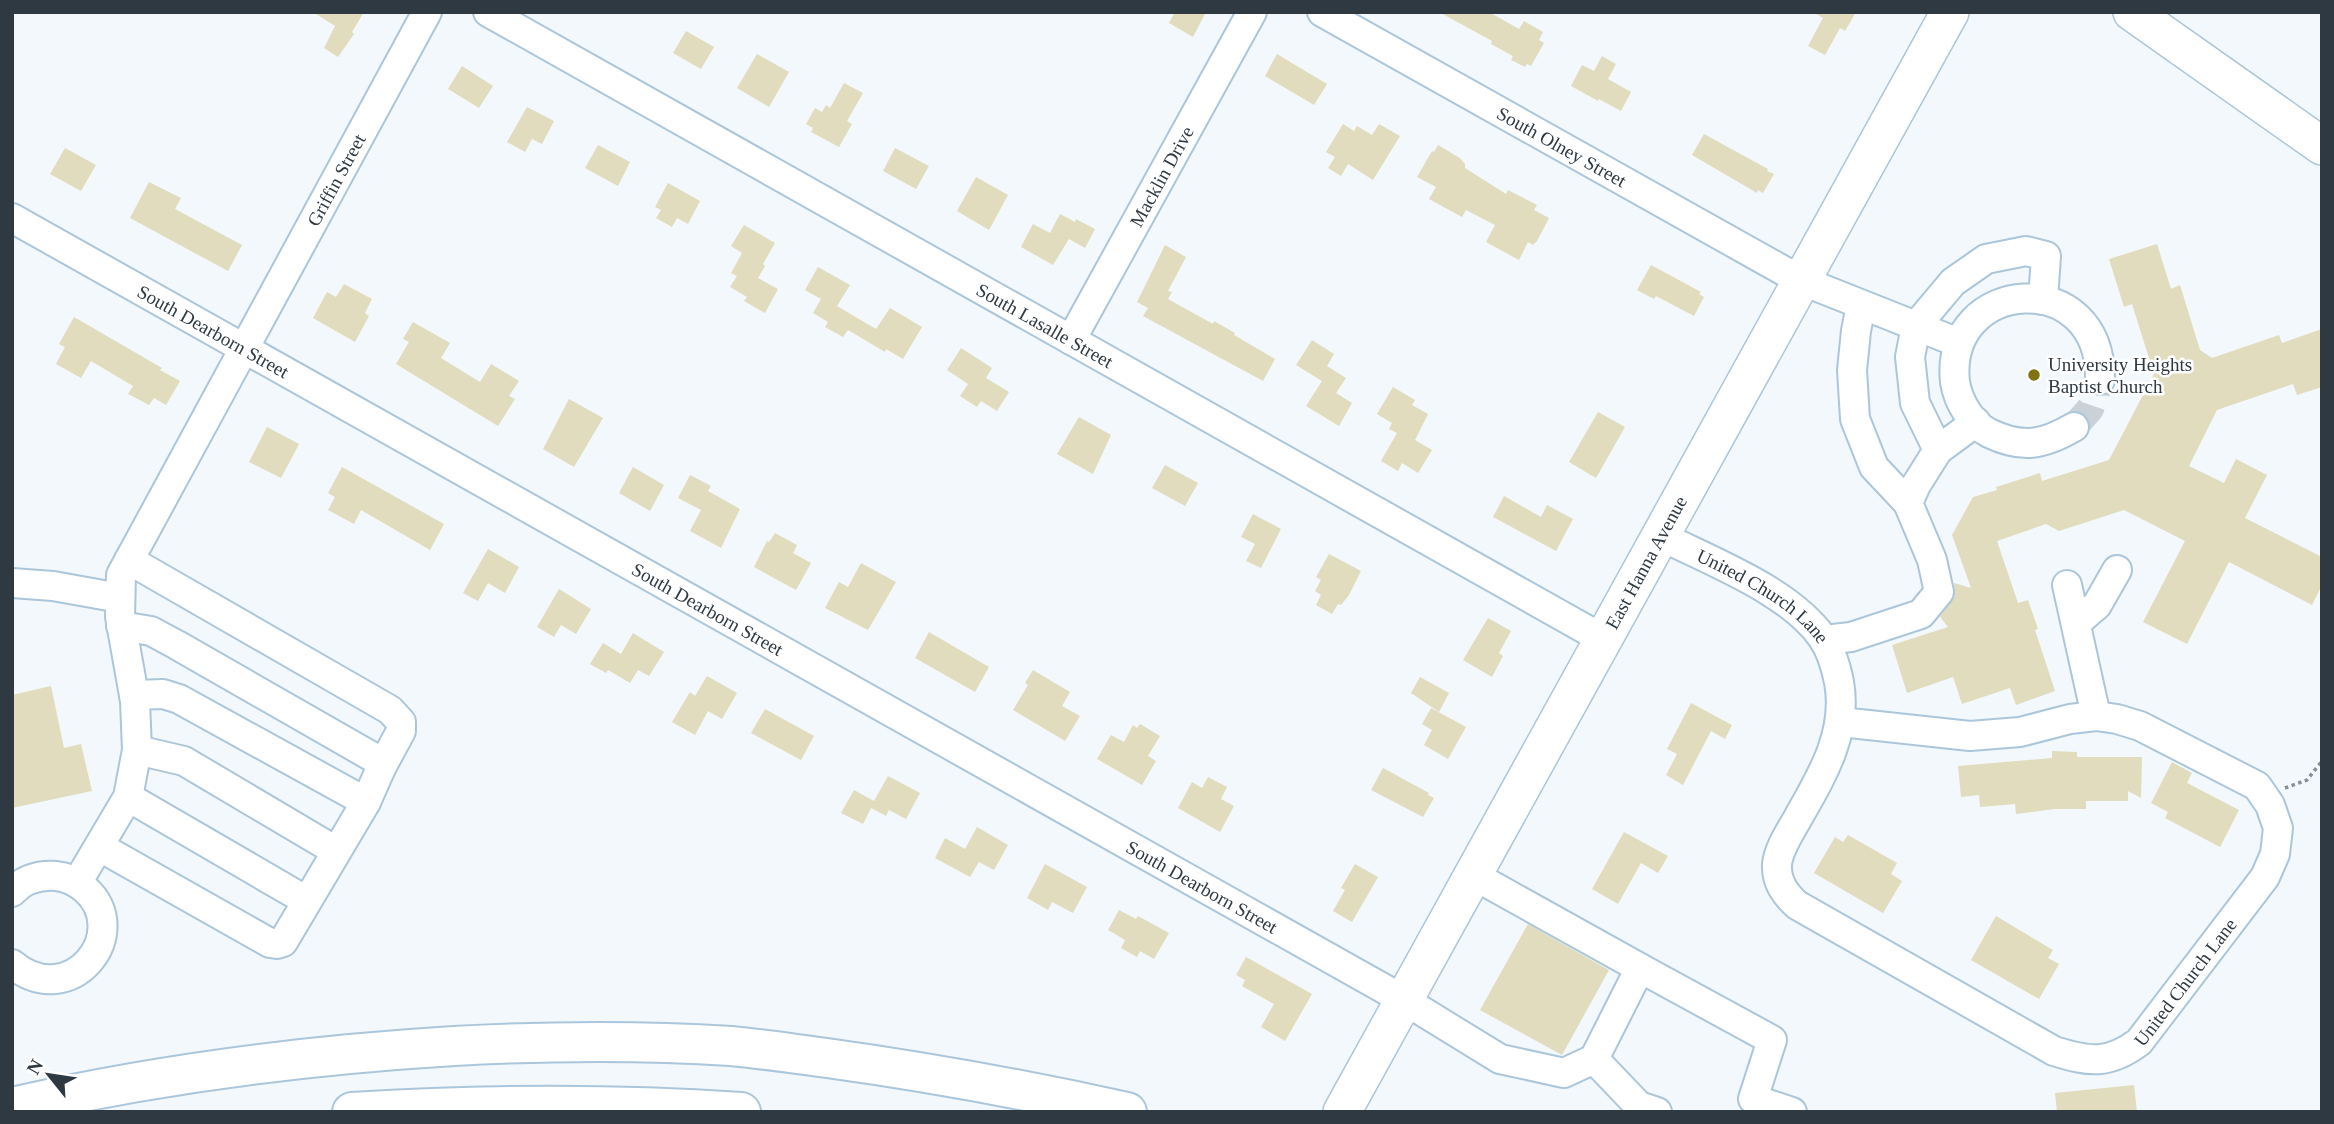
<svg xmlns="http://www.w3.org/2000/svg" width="2334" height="1124" font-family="Georgia,serif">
  <rect width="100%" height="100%" fill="#f2f8fc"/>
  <!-- building -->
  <path fill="#e1dcbd" d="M313,12H364L352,32L354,34L338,57L324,48L335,26Z
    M1175,12H1206L1193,37L1169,23Z
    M1439,12H1489L1519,29L1524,21L1543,32L1539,40L1544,43L1531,66L1527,64L1525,67L1511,60L1513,56L1491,44L1492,41Z
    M1813,12H1856L1845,31L1840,28L1825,55L1808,46L1823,18Z
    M686,31L714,47L701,69L673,53Z
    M757,54L789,72L769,107L737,88Z
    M1277,54L1327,84L1314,105L1265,76Z
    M1602,56L1616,64L1608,79L1631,92L1621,111L1599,99L1598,101L1571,86L1582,65L1594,71Z
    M462,66L493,86L479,108L448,89Z
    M844,83L863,93L847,121L852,124L839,147L811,132L813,128L806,124L815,108L822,112L826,105L830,108Z
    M527,107L554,121L542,144L532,139L525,152L507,142Z
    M1343,124L1354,131L1357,126L1372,135L1379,124L1400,136L1373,180L1348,164L1341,176L1328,168L1335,157L1326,152Z
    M1704,134L1768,169L1767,171L1774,174L1763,193L1758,190L1757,193L1692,155Z
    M598,145L630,162L618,186L585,168Z
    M1438,145L1460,158L1465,164V168L1506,194L1508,190L1537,205L1534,210L1549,218L1537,241L1533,245L1528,242L1519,260L1486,242L1495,225L1466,210L1462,217L1429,199L1436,187L1417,177L1432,151L1434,152Z
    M65,148L96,165L81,191L50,174Z
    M895,148L929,166L916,189L883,171Z
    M976,177L1008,195L989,230L957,211Z
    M149,182L181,198L175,209L242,245L228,271L130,218Z
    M668,183L700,201L688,224L677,218L672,227L656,218L661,210L655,207Z
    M1060,214L1075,222L1076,219L1095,229L1085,248L1069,239L1053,265L1021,247L1033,224L1050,233Z
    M744,225L775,243L763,264L765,266L758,278L778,289L765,313L744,301L747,297L730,287L737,276L731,273L742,253L731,246Z
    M2157,244L2171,289L2180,285L2200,350L2212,358L2279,335L2282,343L2322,329V387L2297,395L2293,384L2217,410L2189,466L2224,483L2236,459L2267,475L2245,518L2322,557V585L2312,605L2229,562L2187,644L2143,622L2185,541L2124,510L2059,531L2046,524L1997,541L2018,603L2028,600L2038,629L2035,630L2055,691L2016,705L2010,688L1962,704L1953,677L1907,693L1892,645L1948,627L1940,617L1955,596L1954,583L1971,588L1952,535L1973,497L1997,490L1996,487L2040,473L2042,481L2109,460L2154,374L2132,304L2124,307L2109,259Z
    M1165,245L1186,257L1168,291L1172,292L1168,299L1213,324L1214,321L1235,333L1234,335L1275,359L1263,381L1143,316L1148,308L1137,302Z
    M1651,265L1701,292L1699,294L1704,297L1694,316L1656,296L1654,299L1637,290Z
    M818,267L850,285L837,306L876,329L890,308L922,327L903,359L886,349L885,352L848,330L843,337L825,327L828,322L813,313L821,299L805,290Z
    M344,284L372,299L365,313L369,316L355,342L313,318L327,292L336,297Z
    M74,317L162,368L160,370L180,381L166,405L154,398L149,405L128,394L133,386L91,361L81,378L56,364L65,347L59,344Z
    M413,322L450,343L441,358L480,382L491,364L519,381L509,396L515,399L498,426L396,364L409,342L403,339Z
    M1312,340L1334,354L1327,366L1346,378L1336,393L1352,403L1339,426L1306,406L1322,381L1296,365Z
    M961,348L992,368L986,378L1009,392L997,411L981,401L977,407L960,396L968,384L947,370Z
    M1393,387L1415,400L1412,405L1428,414L1415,440L1432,450L1418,473L1402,463L1398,471L1381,461L1397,433L1389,429L1392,423L1377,414Z
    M569,399L603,418L574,467L543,449Z
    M1598,412L1625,427L1596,478L1569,462Z
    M1079,417L1111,435L1093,474L1057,454Z
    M267,427L299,444L281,478L249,462Z
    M1165,465L1198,483L1185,506L1152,488Z
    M342,467L444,524L430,550L361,510L354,524L328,510L335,497L328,493Z
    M633,467L664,485L650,511L619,493Z
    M690,475L711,486L708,491L740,509L721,548L690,531L701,510L678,498Z
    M1504,496L1541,517L1547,505L1573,519L1556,551L1493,517Z
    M1253,514L1281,529L1261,568L1246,561L1255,544L1241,537Z
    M775,533L797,545L793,553L811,563L796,590L754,567L767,541L769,542Z
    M488,549L519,567L505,593L488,583L478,601L463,593Z
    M1329,554L1361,571L1349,595L1341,605L1338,604L1332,614L1316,605L1321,595L1315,591L1321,580L1316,577Z
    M861,563L896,582L868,630L825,608L839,582L848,587Z
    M559,589L591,609L576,634L561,625L554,637L537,627Z
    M1488,618L1511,631L1499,653L1503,656L1492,677L1463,660Z
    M929,632L989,667L975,692L915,658Z
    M633,633L664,652L649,676L638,670L630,683L608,670L606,673L590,664L603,643L621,654Z
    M1033,670L1070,692L1062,706L1080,716L1065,741L1013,710L1028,685L1025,683Z
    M707,676L737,693L722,719L708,711L695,735L672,722L690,692L695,696Z
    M1420,677L1449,693L1439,712L1411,693Z
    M51,686L64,748L81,744L92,791L12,808V695Z
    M1691,703L1732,725L1725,739L1711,731L1683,785L1666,775L1677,754L1667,749Z
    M1431,708L1466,727L1448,759L1424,745L1432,730L1422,724Z
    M765,709L814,736L801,760L751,733Z
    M1140,724L1160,736L1148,756L1156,761L1142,785L1097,759L1111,735L1124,742L1133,725L1137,728Z
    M2052,751L2077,752V757H2142L2141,798L2128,791V801H2086V809H2054L2016,814L2015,804L1980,807L1979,795L1961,797L1958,766L2052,758Z
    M2172,762L2192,773L2187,783L2239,810L2220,847L2165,818L2168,812L2151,803Z
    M1383,768L1429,793L1428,795L1434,798L1423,817L1371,790Z
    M888,776L920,793L906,819L889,810L886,816L871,808L863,824L841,813L854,790L874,801Z
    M1208,777L1227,787L1221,799L1234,806L1220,832L1178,808L1192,782L1202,788Z
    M977,827L1008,845L994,870L979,862L970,877L935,858L945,838L965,849Z
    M1624,832L1668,856L1658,873L1641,863L1618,904L1592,889Z
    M1848,835L1897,863L1891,874L1902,881L1883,913L1814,873L1835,837L1843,842Z
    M1045,864L1087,887L1073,913L1052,902L1048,910L1027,898Z
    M1355,864L1378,877L1352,922L1333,911L1345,890L1341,888Z
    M1119,910L1136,919L1138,916L1169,933L1154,959L1140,951L1137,957L1121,948L1125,940L1108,930Z
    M1996,916L2053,950L2048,958L2059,964L2039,999L1971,960Z
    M1528,924L1609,970L1562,1055L1480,1010Z
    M1246,957L1312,994L1285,1041L1261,1027L1274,1004L1242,986L1245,980L1236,975Z
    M2134,1085L2137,1112H2057L2055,1093Z"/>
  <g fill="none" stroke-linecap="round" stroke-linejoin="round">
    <!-- minor-tunnel -->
    <path stroke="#cbd2d7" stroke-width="28" stroke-dasharray="28 14" stroke-linecap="butt" d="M2074,427L2090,409L2100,380"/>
    <defs>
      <g id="minor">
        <path id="s1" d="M488,12L1603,639"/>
        <path id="s2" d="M1322,12L1800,280L1959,343"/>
        <path id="s3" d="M12,218L1404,1000L1500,1059L1564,1073L1594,1059L1640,968L1473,875"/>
        <path d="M1861,305L1856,331L1852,370L1855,419L1874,467L1908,503"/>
        <path id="s4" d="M1071,340L1252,12"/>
        <path d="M2074,427C2043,445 2022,449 1989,433C1971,424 1958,401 1955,382C1944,277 2102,265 2100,380"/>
        <path d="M1938,450L1915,403L1910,357L1916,326L1953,282L1986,259L2026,251L2046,256L2043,300"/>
        <path id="s5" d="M1661,536C1712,562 1788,590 1822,637C1831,650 1836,667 1839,682C1848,732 1823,774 1799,816C1791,831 1779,847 1777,864C1776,882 1785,894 1797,905L2054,1051C2090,1062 2108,1065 2139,1042L2265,877L2275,854L2278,828L2270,805L2257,786L2140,726L2117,719L2096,716L2070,719L2020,732L1970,736L1841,722"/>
        <path d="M129,560L390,710L401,722V731L381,768"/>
        <path d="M12,583L53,586L120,598"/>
        <path d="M2067,585L2096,716"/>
        <path d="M2076,623L2097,605L2117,570"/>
        <path d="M1824,640L1851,637L1921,614L1939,592L1932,560L1908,503L1916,485L1938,450L1976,422"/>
        <path d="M134,695L163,694L179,699L366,802"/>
        <path d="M137,750L184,761L336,851"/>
        <path d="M128,797L307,901"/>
        <path d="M100,847L270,943L277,944L283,942L366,802L381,768L376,759L177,645L151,631L121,626"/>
        <path id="s6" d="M77,883L128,797L137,750L135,701L120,617L121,575L427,12"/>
        <path d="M12,892C24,879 40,875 56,876C67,877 77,882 85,889C134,932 71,1013 12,964"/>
        <path d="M1640,968L1772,1040L1753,1099L1792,1112"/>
        <path d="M1594,1059L1639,1106L1657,1112"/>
      </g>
      <g id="major">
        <path d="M2132,12L2322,146"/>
        <path id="s7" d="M1342,1112C1547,746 1745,377 1950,12"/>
      </g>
      <path id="highway" d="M12,1107C157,1074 306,1055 454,1046C546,1041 639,1040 731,1046C763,1049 795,1054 827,1058C928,1072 1027,1090 1127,1112
        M352,1112C482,1104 611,1103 741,1112"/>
    </defs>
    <!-- minor casing -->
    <use href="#minor" stroke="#abc6db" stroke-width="32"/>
    <!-- major casing -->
    <use href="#major" stroke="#abc6db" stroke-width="40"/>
    <!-- highway casing -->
    <use href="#highway" stroke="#abc6db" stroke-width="42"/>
    <!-- path -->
    <path stroke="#879097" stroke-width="3.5" stroke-dasharray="3.5 3.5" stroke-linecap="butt" d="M2285,788L2307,780L2322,761"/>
    <!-- minor -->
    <use href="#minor" stroke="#fff" stroke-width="28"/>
    <!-- major -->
    <use href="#major" stroke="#fff" stroke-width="37"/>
    <!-- highway -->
    <use href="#highway" stroke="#fff" stroke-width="38"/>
  </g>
  <!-- markers -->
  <circle fill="#807213" stroke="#fff" stroke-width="2.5" cx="2034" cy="375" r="7"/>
  <g text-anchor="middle" stroke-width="5" stroke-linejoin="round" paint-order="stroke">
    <!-- street labels -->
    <g font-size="19" fill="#2e3942" stroke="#fff">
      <text dy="7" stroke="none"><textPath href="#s2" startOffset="275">South Olney Street</textPath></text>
      <text dy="7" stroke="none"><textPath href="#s4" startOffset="187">Macklin Drive</textPath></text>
      <text dy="7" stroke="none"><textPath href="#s6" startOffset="774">Griffin Street</textPath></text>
      <text dy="7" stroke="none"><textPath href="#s1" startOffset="639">South Lasalle Street</textPath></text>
      <text dy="7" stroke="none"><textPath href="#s3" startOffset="231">South Dearborn Street</textPath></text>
      <text dy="7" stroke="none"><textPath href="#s7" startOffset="628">East Hanna Avenue</textPath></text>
      <text dy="7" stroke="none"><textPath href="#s5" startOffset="119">United Church Lane</textPath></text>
      <text dy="7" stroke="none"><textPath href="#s3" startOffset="798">South Dearborn Street</textPath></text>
      <text dy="7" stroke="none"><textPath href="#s3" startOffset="1365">South Dearborn Street</textPath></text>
      <text dy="7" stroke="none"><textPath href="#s5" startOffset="945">United Church Lane</textPath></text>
    </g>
    <!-- poi labels -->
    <g font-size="19" fill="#2e3942" stroke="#fff" text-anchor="start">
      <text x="2048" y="371">University Heights<tspan x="2048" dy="22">Baptist Church</tspan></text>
    </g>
  </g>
  <!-- border -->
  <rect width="2334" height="1124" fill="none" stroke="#2e3942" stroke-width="28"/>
  <!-- north arrow -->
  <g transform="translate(49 1075) rotate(300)" stroke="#ffffff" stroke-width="5" paint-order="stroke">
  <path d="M0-5L12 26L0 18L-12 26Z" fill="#2e3942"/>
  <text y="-10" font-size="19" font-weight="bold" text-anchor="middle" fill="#2e3942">N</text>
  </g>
</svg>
